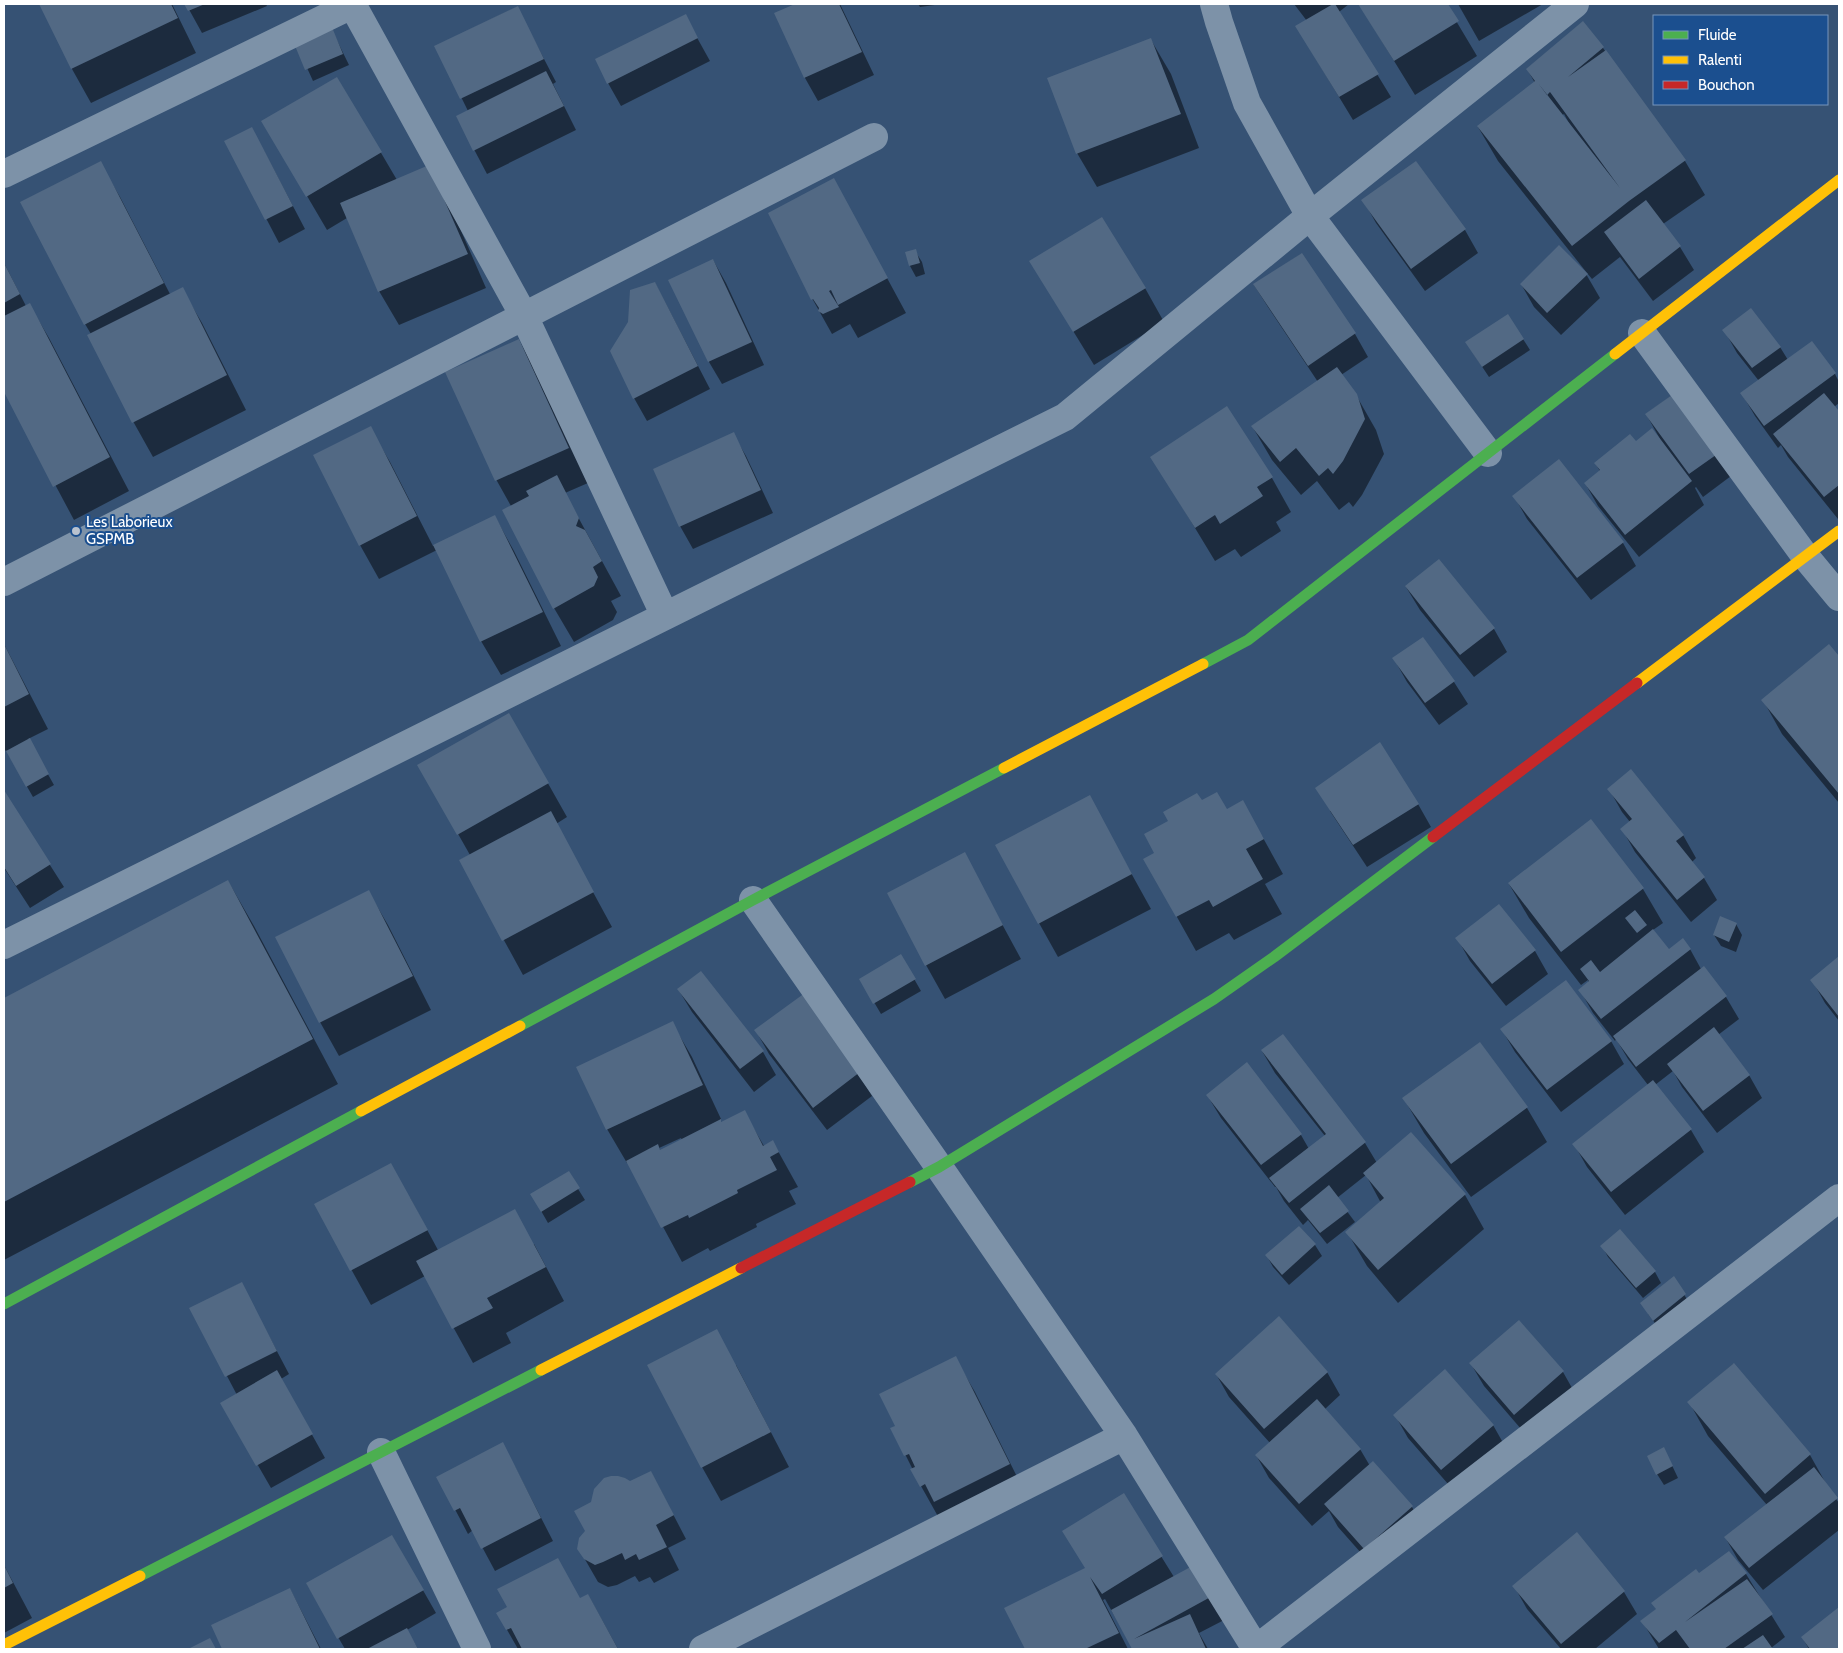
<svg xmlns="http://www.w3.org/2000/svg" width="1843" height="1653" font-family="Cabin,sans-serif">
  <rect width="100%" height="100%" fill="#365274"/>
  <!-- shadow -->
  <path fill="#0007" fill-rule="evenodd" d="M40,4H172L196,53L91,103L72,69Z
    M186,4H266L267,6L202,33Z
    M798,4H840L874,75L818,101L805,78L776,14Z
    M918,4H942L920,7Z
    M1294,4H1349L1339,12L1391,97L1353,120L1310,49L1307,21Z
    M1359,4H1446L1477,56L1415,95Z
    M1458,4H1543L1479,41Z
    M517,7L556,82L553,84L576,130L487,174L457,117L468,111L436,46Z
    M685,16L710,61L621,106L608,83Z
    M328,22L349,65L313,81L293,37Z
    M1582,23L1603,48L1685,161L1705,195L1663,224L1680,247L1694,270L1653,301L1620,257L1592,279L1587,273L1586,274L1600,298L1561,335L1534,307L1521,284L1587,273L1498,161L1478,127L1535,83L1527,69ZM1564,114L1570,125L1561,116Z
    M1151,40L1171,74L1199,148L1097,187L1077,153Z
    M337,78L397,180L448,201L486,288L399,325L379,291L347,218L327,230L263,121Z
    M226,142L264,151L305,229L279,243Z
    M1416,162L1465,230L1478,253L1425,291L1376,223L1363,200Z
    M100,163L120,197L170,294L182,289L202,323L246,410L153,457L134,423L89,335L91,334L85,324Z
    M834,180L906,313L858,338L850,324L832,334L813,300L770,213Z
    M915,251L922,262L925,274L916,277L910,266Z
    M1301,254L1355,334L1368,357L1341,375L1356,395L1376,430L1384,454L1362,495L1353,507L1349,502L1339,510L1317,481L1301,495L1272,460L1252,426L1318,382L1268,307L1254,285Z
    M713,260L726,283L764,365L722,384L709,362Z
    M4,263L26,306L29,304L49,338L129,491L74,520L4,389Z
    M655,283L710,389L647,421L634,398L629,323Z
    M1145,288L1164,322L1094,365L1051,295Z
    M1724,330L1780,347L1788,360L1835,374L1839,382V403L1834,407L1839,413L1838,519L1788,457L1781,445L1778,448L1755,416L1742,394L1759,381L1737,353Z
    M1523,339L1530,350L1489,377L1473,353Z
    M519,340L538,374L588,483L565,493L621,596L611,601L617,612L613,620L574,642L554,608L511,506L497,481L447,372Z
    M1678,391L1735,473L1703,497L1696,487L1695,488L1704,505L1639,557L1598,506L1585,483L1600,471L1595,463L1636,443L1660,439L1646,414Z
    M370,428L390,462L433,546L495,517L514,551L561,646L501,675L481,641L437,550L379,579L360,545Z
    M733,434L746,456L773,513L693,549L680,526Z
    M1152,457L1272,478L1291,512L1276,522L1281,531L1241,557L1235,549L1215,561Z
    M1559,461L1623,543L1636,566L1591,600L1527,519L1514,496Z
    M1406,587L1494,629L1507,652L1474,677L1420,610Z
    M1423,638L1454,682L1468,704L1439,725L1407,682L1394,659Z
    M4,644L48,729L28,739L54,785L33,797L6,750L4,752Z
    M1829,645L1839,658V803L1782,734L1763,700Z
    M528,748L567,817L556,824L612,927L523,975L460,860L470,855L419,765Z
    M1609,789L1683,835L1696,858L1692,862L1704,878L1717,900L1691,922L1635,852L1622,829L1630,822L1622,812Z
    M4,793L64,887L30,908L4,868Z
    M1089,797L1151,909L1058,957L1039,923Z
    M1202,802L1262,836L1283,874L1265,884L1282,914L1234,940L1229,933L1196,951L1145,860L1156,854Z
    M1418,804L1431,827L1367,867L1330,811Z
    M1591,821L1643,889L1663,923L1653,930L1669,951L1690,949L1701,969L1726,997L1739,1019L1718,1035L1749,1075L1762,1098L1717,1133L1682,1087L1673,1071L1655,1085L1691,1130L1704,1152L1625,1215L1587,1167L1574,1144L1648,1085L1628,1059L1616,1039L1615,1041L1593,1013L1580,990L1589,983L1588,980L1581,985L1529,918L1509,884Z
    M964,854L1021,959L945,999L926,965Z
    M228,881L254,926L338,1084L4,1260V999Z
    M368,891L388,925L431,1010L339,1056L320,1022Z
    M1736,924L1742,935L1736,952L1721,946L1714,935Z
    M1457,938L1535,951L1548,974L1506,1006L1470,961Z
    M901,956L921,991L881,1014L861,980Z
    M1839,957V1021L1825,1003L1812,980Z
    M701,973L763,1052L776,1075L754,1092L692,1012L678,989Z
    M809,992L872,1096L827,1130L769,1054L756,1031Z
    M672,1023L692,1057L721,1119L720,1120L722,1123L744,1112L764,1146L773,1142L798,1187L789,1191L796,1204L756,1224L757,1227L710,1251L708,1248L682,1262L628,1162L627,1163L607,1129ZM681,1138L682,1140L660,1151L659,1148Z
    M1502,1030L1611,1041L1624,1064L1561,1112L1515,1052Z
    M1480,1043L1527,1108L1547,1142L1471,1197L1424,1133L1404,1099Z
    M1262,1051L1365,1143L1377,1163L1465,1195L1484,1229L1398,1303L1367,1266L1347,1232L1381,1203L1366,1175L1337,1198L1355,1222L1327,1244L1308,1220L1303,1225L1284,1201L1276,1187H1275L1221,1118L1207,1095L1301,1135L1309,1149L1325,1136L1275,1073Z
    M568,1173L585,1200L548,1223L532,1195Z
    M410,1198L438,1250L534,1244L564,1301L506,1333L511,1343L473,1363L425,1276L371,1305L315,1204Z
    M1299,1227L1315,1245L1322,1256L1289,1285L1273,1267L1267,1256Z
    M1602,1246L1655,1272L1661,1283L1643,1298L1608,1257Z
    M1674,1278L1691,1306L1661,1331L1648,1314Z
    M241,1283L289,1374L281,1379L325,1458L271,1488L222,1403L237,1395L191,1308Z
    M955,1358L975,1392L1028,1499L940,1520L921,1486L892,1428L897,1426Z
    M1471,1364L1563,1372L1576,1395L1528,1437L1484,1386Z
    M1733,1364L1810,1455L1829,1489L1839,1503V1530L1763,1590L1738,1560L1725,1537L1767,1505L1708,1436L1689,1402Z
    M736,1365L789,1467L721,1501L702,1467Z
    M1327,1372L1340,1395L1325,1409L1360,1449L1370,1466L1412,1507L1425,1530L1377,1571L1338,1527L1329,1511L1312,1526L1269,1478L1256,1455L1270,1443L1229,1397L1216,1374Z
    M1395,1415L1493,1425L1506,1448L1455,1492L1408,1438Z
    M1669,1459L1678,1478L1664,1485L1657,1474Z
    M515,1467L553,1541L495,1571L473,1530L468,1534L438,1477Z
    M651,1472L686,1539L668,1548L679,1570L654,1583L650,1577L639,1582L635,1576L617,1585L608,1587L598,1582L579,1549L630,1483Z
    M1123,1495L1174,1577L1195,1565L1228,1618L1199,1633L1208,1649H1133L1105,1599L1103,1600L1128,1649H1027L1006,1608L1086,1569Z
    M392,1536L436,1613L407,1630L418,1649H345L307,1584Z
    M4,1565L32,1618L4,1633Z
    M1746,1574L1785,1637L1771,1648L1772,1649H1659L1642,1621L1699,1575Z
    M1514,1586L1624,1592L1637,1614L1595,1649H1561L1527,1609Z
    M290,1589L321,1649H224L212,1626Z
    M588,1595L618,1649H518L498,1614L580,1599Z
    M1839,1609V1649H1809L1802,1637Z"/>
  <!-- building -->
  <path fill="#526984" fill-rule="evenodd" d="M39,4H171L178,18L71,69Z
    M184,4H205L188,11Z
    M795,4H839L862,52L804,78L774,13Z
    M1333,4H1335L1379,74L1339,97L1295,26Z
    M1358,4H1448L1459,21L1394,61Z
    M518,6L544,59L460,99L434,46Z
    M686,14L698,38L607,84L595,59Z
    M329,20L343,54L305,70L291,36Z
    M1583,21L1604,47L1568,77L1606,50L1686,160L1629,201L1572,246L1477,126L1535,81L1526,69ZM1538,83L1547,95L1550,92L1620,188Z
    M1151,38L1181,114L1076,154L1047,78Z
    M546,71L564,106L473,151L456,116Z
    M337,77L382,152L306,197L261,121Z
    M252,127L293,206L265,220L224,141Z
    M101,161L164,283L84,325L20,202Z
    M1416,161L1466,229L1411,269L1361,200Z
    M429,165L468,254L378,292L340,203Z
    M834,178L888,278L838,305L831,290L829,291L839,307L823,314L818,311L819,308L813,299L811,300L768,213Z
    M1646,200L1681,246L1639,279L1604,232Z
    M1102,217L1146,288L1073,332L1029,261Z
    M1559,245L1588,274L1547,313L1520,284Z
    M916,249L920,263L909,266L905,252Z
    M1302,253L1356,333L1308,366L1253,284Z
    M713,259L752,342L708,362L668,280Z
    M4,263L20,294L4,303Z
    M655,282L698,366L633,399L610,351L628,322L630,290Z
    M183,287L227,375L132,423L87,335Z
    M30,303L110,457L53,487L4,392V316Z
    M1751,308L1781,347L1752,368L1722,330Z
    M1508,314L1524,339L1482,367L1465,342Z
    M519,339L569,448L495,481L445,372Z
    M1812,341L1836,373L1764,426L1740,393Z
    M1337,367L1357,394L1365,419L1343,461L1333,474L1328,468L1319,476L1296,448L1280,462L1251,426Z
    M1679,390L1723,450L1689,474L1645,414Z
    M1824,393L1839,411V485L1824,497L1773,434Z
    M1227,406L1273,477L1257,487L1263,496L1220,524L1215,515L1195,528L1150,457Z
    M371,426L417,516L359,546L313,455Z
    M1652,428L1692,481L1625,535L1584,483L1600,470L1594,463L1630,434L1636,441Z
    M734,432L761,490L679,527L653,469Z
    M1559,459L1624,542L1577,578L1512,496Z
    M557,475L579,518L576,526L585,530L602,561L593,567L598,577L594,586L553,609L502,510L529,496L526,491Z
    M495,515L543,612L480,642L433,545Z
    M1439,559L1495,628L1460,655L1405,586Z
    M1423,637L1455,681L1425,703L1392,658Z
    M4,644L29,694L4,707Z
    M1829,644L1839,656V794L1761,700Z
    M509,713L549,783L457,835L417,765Z
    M30,738L49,774L26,787L6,751Z
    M1380,742L1419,804L1353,845L1315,788Z
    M1631,769L1684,835L1676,841L1705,877L1677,900L1620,829L1632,819L1607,789Z
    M4,790L51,864L16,886L4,867Z
    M1217,792L1227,809L1243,800L1264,839L1246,849L1263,879L1213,907L1209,900L1176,917L1143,859L1154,853L1144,834L1168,821L1163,812L1197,793L1202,800Z
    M1090,795L1132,874L1038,924L995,845Z
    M551,811L594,892L502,941L459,860Z
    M1591,819L1644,888L1561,952L1508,883Z
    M965,852L1003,925L925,966L887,893Z
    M228,880L313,1039L4,1202V998Z
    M369,890L413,976L319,1023L275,937Z
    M1499,904L1536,950L1492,984L1455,938Z
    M1635,910L1647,925L1637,933L1625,918Z
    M1720,916L1737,923L1729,942L1713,935Z
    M1653,929L1669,949L1683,938L1691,949L1601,1019L1578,990L1589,981L1580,969L1591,960L1600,972Z
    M901,954L916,979L873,1004L859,979Z
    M1839,956V1017L1810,980Z
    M1704,966L1727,996L1636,1067L1613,1036Z
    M701,971L764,1051L740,1069L677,989Z
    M1566,980L1612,1041L1547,1090L1500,1029Z
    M809,990L860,1072L813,1108L754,1030Z
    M673,1021L703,1085L606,1130L576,1067Z
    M1714,1027L1750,1075L1703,1111L1667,1064Z
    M1283,1034L1366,1142L1289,1203L1269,1178L1326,1134L1261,1050Z
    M1480,1042L1528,1107L1451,1164L1402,1098Z
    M1247,1062L1302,1134L1261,1165L1206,1095Z
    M1653,1080L1692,1129L1611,1192L1572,1144Z
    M745,1110L763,1146L773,1140L779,1152L770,1157L777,1170L737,1190L738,1193L689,1218L688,1215L661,1228L626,1161L658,1144L660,1150L721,1119V1122Z
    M1411,1132L1466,1194L1378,1270L1345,1232L1384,1198L1363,1173Z
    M391,1163L428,1230L350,1271L314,1204Z
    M569,1171L580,1188L541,1212L530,1194Z
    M1329,1185L1349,1211L1320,1233L1300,1209Z
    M515,1209L546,1267L487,1298L493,1308L452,1329L416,1261Z
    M1299,1226L1316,1244L1282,1275L1265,1255Z
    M1620,1229L1656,1271L1636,1288L1600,1246Z
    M1674,1276L1686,1294L1653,1321L1640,1303Z
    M242,1282L277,1351L225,1377L189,1308Z
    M1279,1316L1328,1372L1264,1429L1215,1374Z
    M1519,1320L1564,1371L1514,1415L1469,1363Z
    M717,1329L771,1432L701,1468L647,1365Z
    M956,1356L1010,1464L934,1502L925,1484L920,1487L910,1469L915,1467L909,1454L904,1456L890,1428L895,1426L879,1394Z
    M1734,1363L1811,1454L1765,1494L1687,1402Z
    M1445,1369L1494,1425L1441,1470L1393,1415Z
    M277,1370L313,1434L256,1466L220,1403Z
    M1317,1399L1361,1449L1299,1504L1255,1455Z
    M503,1442L541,1518L481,1549L460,1508L454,1511L436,1477Z
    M1664,1447L1673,1466L1656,1475L1647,1456Z
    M1373,1461L1413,1506L1364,1549L1324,1504Z
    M1814,1467L1838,1498L1749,1568L1724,1537Z
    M651,1471L674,1515L656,1525L667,1547L639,1560L636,1554L625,1560L622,1553L603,1562L595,1565L584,1559L577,1549L579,1538L585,1531L574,1511L591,1502L594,1489L604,1478L611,1476H618L625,1478L630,1481Z
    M1124,1493L1163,1556L1102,1594L1090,1577L1119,1633L1085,1649H1025L1004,1608L1085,1568L1062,1531Z
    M1577,1532L1625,1591L1561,1644L1512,1586Z
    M392,1535L424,1590L337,1639L306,1583Z
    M1729,1551L1747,1573L1685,1622L1747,1579L1773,1614L1724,1649H1690L1676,1630L1659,1643L1640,1621L1656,1609L1651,1603L1696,1569L1699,1573Z
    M558,1558L580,1598L588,1594L618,1649H522L511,1628L506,1630L496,1613L507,1607L497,1589Z
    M1196,1564L1216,1594L1134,1639L1190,1614L1206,1649H1132L1111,1610Z
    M4,1565L13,1583L4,1588Z
    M290,1588L320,1649H222L211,1625Z
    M1839,1607V1649H1810L1801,1637Z
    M407,1628L418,1649H367Z
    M1763,1635L1773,1649H1742Z
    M210,1638L216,1649H188Z"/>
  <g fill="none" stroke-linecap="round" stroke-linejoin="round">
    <!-- street -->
    <path stroke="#7d92a8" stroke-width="28" d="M352,4L524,316L665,616
      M1214,4L1219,22L1247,103L1310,216L1488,453
      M4,174L354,4
      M1642,333L1805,556L1839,597
      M4,582L874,137
      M753,900L939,1167L1124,1436L1256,1649
      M4,945L1065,417L1310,216L1575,4
      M381,1452L477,1649
      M703,1649L1124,1436
      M1256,1649L1839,1198"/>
    <!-- fast -->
    <path stroke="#4caf50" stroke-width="11" d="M1203,664L1248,640L1615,354
      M520,1026L753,900L1004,768
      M910,1182L939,1167L1214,999L1274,957L1433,837
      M4,1304L361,1111
      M140,1576L541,1370"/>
    <!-- slow -->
    <path stroke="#ffc107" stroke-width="11" d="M1615,354L1839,180
      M1637,683L1839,531
      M1004,768L1203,664
      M361,1111L520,1026
      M541,1370L741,1268
      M4,1645L140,1576"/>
    <!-- jam -->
    <path stroke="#c62828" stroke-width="11" d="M1433,837L1637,683
      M741,1268L910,1182"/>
  </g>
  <!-- markers -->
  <circle fill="#b9c2ce" stroke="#1b4f8f" stroke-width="2" cx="76" cy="531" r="5"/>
  <g text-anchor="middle" stroke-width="4" stroke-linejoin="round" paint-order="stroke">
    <!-- poi labels -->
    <g font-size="15" fill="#fff" stroke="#1b4f8f" text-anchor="start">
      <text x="86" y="527">Les Laborieux<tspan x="86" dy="17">GSPMB</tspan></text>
    </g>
  </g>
  <!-- border -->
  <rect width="1843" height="1653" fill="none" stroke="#ffffff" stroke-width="10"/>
  <!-- legend -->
  <rect x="1653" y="15" width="175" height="90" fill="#1b4f8f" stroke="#7695bc"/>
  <rect x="1663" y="31" width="25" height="8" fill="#4caf50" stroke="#7695bc"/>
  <text x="1698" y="40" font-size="15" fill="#ffffff">Fluide</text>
  <rect x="1663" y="56" width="25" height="8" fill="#ffc107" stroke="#7695bc"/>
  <text x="1698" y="65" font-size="15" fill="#ffffff">Ralenti</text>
  <rect x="1663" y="81" width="25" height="8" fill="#c62828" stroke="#7695bc"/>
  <text x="1698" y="90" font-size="15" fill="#ffffff">Bouchon</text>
</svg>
